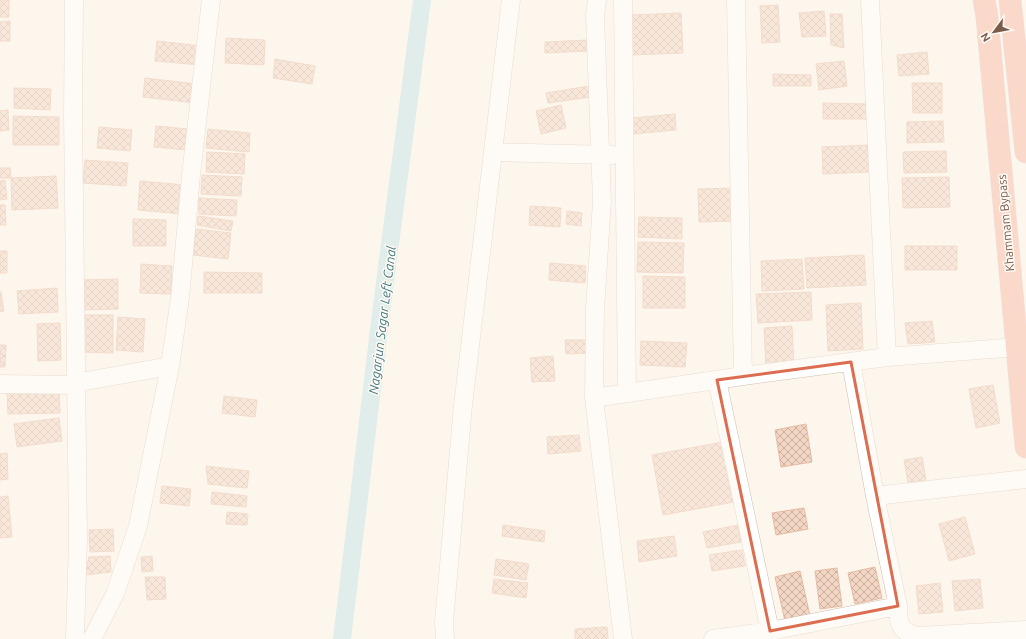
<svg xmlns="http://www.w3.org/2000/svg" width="1026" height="639" font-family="Ubuntu,sans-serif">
  <defs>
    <pattern id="building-cross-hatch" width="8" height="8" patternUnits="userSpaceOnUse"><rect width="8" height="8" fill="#f3d5c3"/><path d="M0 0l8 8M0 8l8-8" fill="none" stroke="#cab0a1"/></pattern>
  </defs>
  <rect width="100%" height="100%" fill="#fdf6ec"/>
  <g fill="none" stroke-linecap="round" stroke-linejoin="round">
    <!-- canal -->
    <path stroke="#bfe3e8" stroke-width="18" d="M342,639L382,305L422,0"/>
  </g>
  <!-- building -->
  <path fill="url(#building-cross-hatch)" stroke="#e6bba3" d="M0,0H9V17H0Z
    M778,5L780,42L762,43L760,6Z
    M824,11L826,36L802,37L799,13Z
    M681,13L683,53L632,55L631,15Z
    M830,14H842L844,48L831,45Z
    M10,21V41H0V22Z
    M226,38L265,40L264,65L225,63Z
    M588,40V51L545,53V42Z
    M157,41L202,46L200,65L155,61Z
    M927,52L929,74L899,76L897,55Z
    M275,59L315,66L312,84L273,78Z
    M844,61L847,86L819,90L816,64Z
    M773,74L811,75V86H773Z
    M145,78L197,84L195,103L143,97Z
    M912,83H942V113H913Z
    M589,86L591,97L548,103L546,93Z
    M14,88L51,89L50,110L14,108Z
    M823,103L867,104V119H823Z
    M561,105L566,128L541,134L536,111Z
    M8,110L9,130L0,131V111Z
    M675,114L676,130L633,134L632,118Z
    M13,116L59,117V145H13Z
    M943,121L944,142L907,143V122Z
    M156,126L188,129L186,150L154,147Z
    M99,127L132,130L130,151L97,148Z
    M208,129L250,133L249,152L206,148Z
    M868,145L869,172L823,174L822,147Z
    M946,151L947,172L904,173L903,152Z
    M207,152L245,154L244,174L206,172Z
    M85,160L128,163L126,186L83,183Z
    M0,168H10L11,178H0Z
    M202,175L242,177L241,196L201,194Z
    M56,176L58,208L12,210L11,178Z
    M949,177L950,207L903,208L902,178Z
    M5,180L7,199L0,200V181Z
    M140,181L185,185L182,214L138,210Z
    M735,188L736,221L699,222L698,189Z
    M199,198L237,200L236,216L199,214Z
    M0,205H5L6,225H0Z
    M530,206L561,208L560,227L529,225Z
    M567,211L582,213L581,226L566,224Z
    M198,216L233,221L231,231L197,225Z
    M639,217L682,218V239L638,237Z
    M133,219L166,220V246H133Z
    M196,229L231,233L228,259L193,255Z
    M638,242L684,243L683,273L637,272Z
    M905,246H957V270H905Z
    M0,251H7V273H0Z
    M864,255L866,285L807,288L805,258Z
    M802,259L804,289L762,291L761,261Z
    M550,263L586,266L585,283L549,280Z
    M141,264L172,266L171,294L140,293Z
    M204,272L262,273V293H204Z
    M643,276L685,277V308H643Z
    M118,279V309L80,310V280Z
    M57,288L58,312L19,314L17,291Z
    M0,292H1L4,311L0,312Z
    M811,292L812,320L758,323L756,294Z
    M861,303L863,349L828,351L826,305Z
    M82,315H113V353L82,352Z
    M118,317L145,319L143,352L116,350Z
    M932,321L935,342L908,344L905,323Z
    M60,323L61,360L38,361L37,324Z
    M792,326L794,367L766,368L764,328Z
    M565,340H586L587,353L566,354Z
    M641,341L687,343L685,367L640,365Z
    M0,345H6L5,367H0Z
    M553,356L555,381L532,382L530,358Z
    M993,385L1000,423L976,428L969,389Z
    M59,387L60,413L8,414L7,389Z
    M224,396L257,400L255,417L222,413Z
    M59,418L62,441L17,447L14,424Z
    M806,424L812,462L781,467L775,430Z
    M579,435L581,451L548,454L547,437Z
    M723,442L734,502L663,515L652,455Z
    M7,453L8,479L0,480V454Z
    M922,457L926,480L908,483L904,460Z
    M206,466L249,471L247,488L208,484Z
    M162,486L191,489L189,506L160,503Z
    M212,492L247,496L246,507L211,504Z
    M8,496L12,537L0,538V497Z
    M804,508L808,529L776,535L772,513Z
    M227,512L248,514L247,525L226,524Z
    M965,517L975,554L949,561L939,524Z
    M503,525L545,531L544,542L502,536Z
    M738,525L741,542L707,548L703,532Z
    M113,529L114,551L90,552L89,530Z
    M674,536L677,556L639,562L637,541Z
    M742,550L745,566L712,571L709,555Z
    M110,556L111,572L85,575L89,557Z
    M152,556L153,571L142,572L141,557Z
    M496,559L529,564L526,580L494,575Z
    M875,567L882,598L855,604L848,573Z
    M837,568L842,606L820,609L815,571Z
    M800,571L810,616L785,621L775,577Z
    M145,577H165L166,599L147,600Z
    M494,579L528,583L526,598L492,593Z
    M980,579L983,608L955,611L952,581Z
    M940,583L943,612L919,614L916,586Z
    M607,627L608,639H575V629Z"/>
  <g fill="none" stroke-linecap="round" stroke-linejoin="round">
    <defs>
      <path id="street" d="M74,0L73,114L78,539L75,639
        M597,0L595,16L602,201L595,309L594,398L743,376L887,357L1018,347
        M623,0L627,393
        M736,0L743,376
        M870,0L887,357
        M493,152L612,155
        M851,362L875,496L1026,479
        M717,380L770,631
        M75,383L170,366
        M0,384L76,385
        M594,398L623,639
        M875,496L898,606
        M92,639L115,594L138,526L170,366L180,298L191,175L211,0
        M445,639L444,622L463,405L511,0
        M713,639L770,631L898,606C899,624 898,630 916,636L1026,630"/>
      <path id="highway" d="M984,0L987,17L1026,447
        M1010,0L1026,152"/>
    </defs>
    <!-- street casing -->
    <use href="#street" stroke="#d1beb0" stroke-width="19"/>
    <!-- highway casing -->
    <use href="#highway" stroke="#dad1cd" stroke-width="23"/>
    <!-- street -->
    <use href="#street" stroke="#fff" stroke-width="18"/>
    <!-- highway -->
    <use href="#highway" stroke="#f7b7a3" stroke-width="22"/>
  </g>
  <!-- marked area -->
  <path d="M0 0H1026V639H0ZM851,362L898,606L770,631L717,380Z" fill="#fdf6ec" fill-opacity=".55" fill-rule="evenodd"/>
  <path fill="none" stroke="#dc6d51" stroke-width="3" stroke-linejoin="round" d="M851,362L898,606L770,631L717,380Z"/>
  <g text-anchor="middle" stroke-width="3" stroke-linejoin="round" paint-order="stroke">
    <!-- street labels -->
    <g font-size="12" fill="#7a5c4d" stroke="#fffaf3">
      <text transform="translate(1006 223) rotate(-95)" y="4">Khammam Bypass</text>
    </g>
    <!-- water labels -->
    <g font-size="13" font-style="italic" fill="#437c86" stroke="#fffaf3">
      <text transform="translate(382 320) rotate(-83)" y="5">Nagarjun Sagar Left Canal</text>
    </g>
  </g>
  <!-- north arrow -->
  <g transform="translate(994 32) rotate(238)" stroke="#fffaf3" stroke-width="3" paint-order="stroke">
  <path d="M0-3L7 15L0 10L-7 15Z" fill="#7a5c4d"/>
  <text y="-6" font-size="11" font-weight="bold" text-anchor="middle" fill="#7a5c4d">N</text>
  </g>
</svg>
